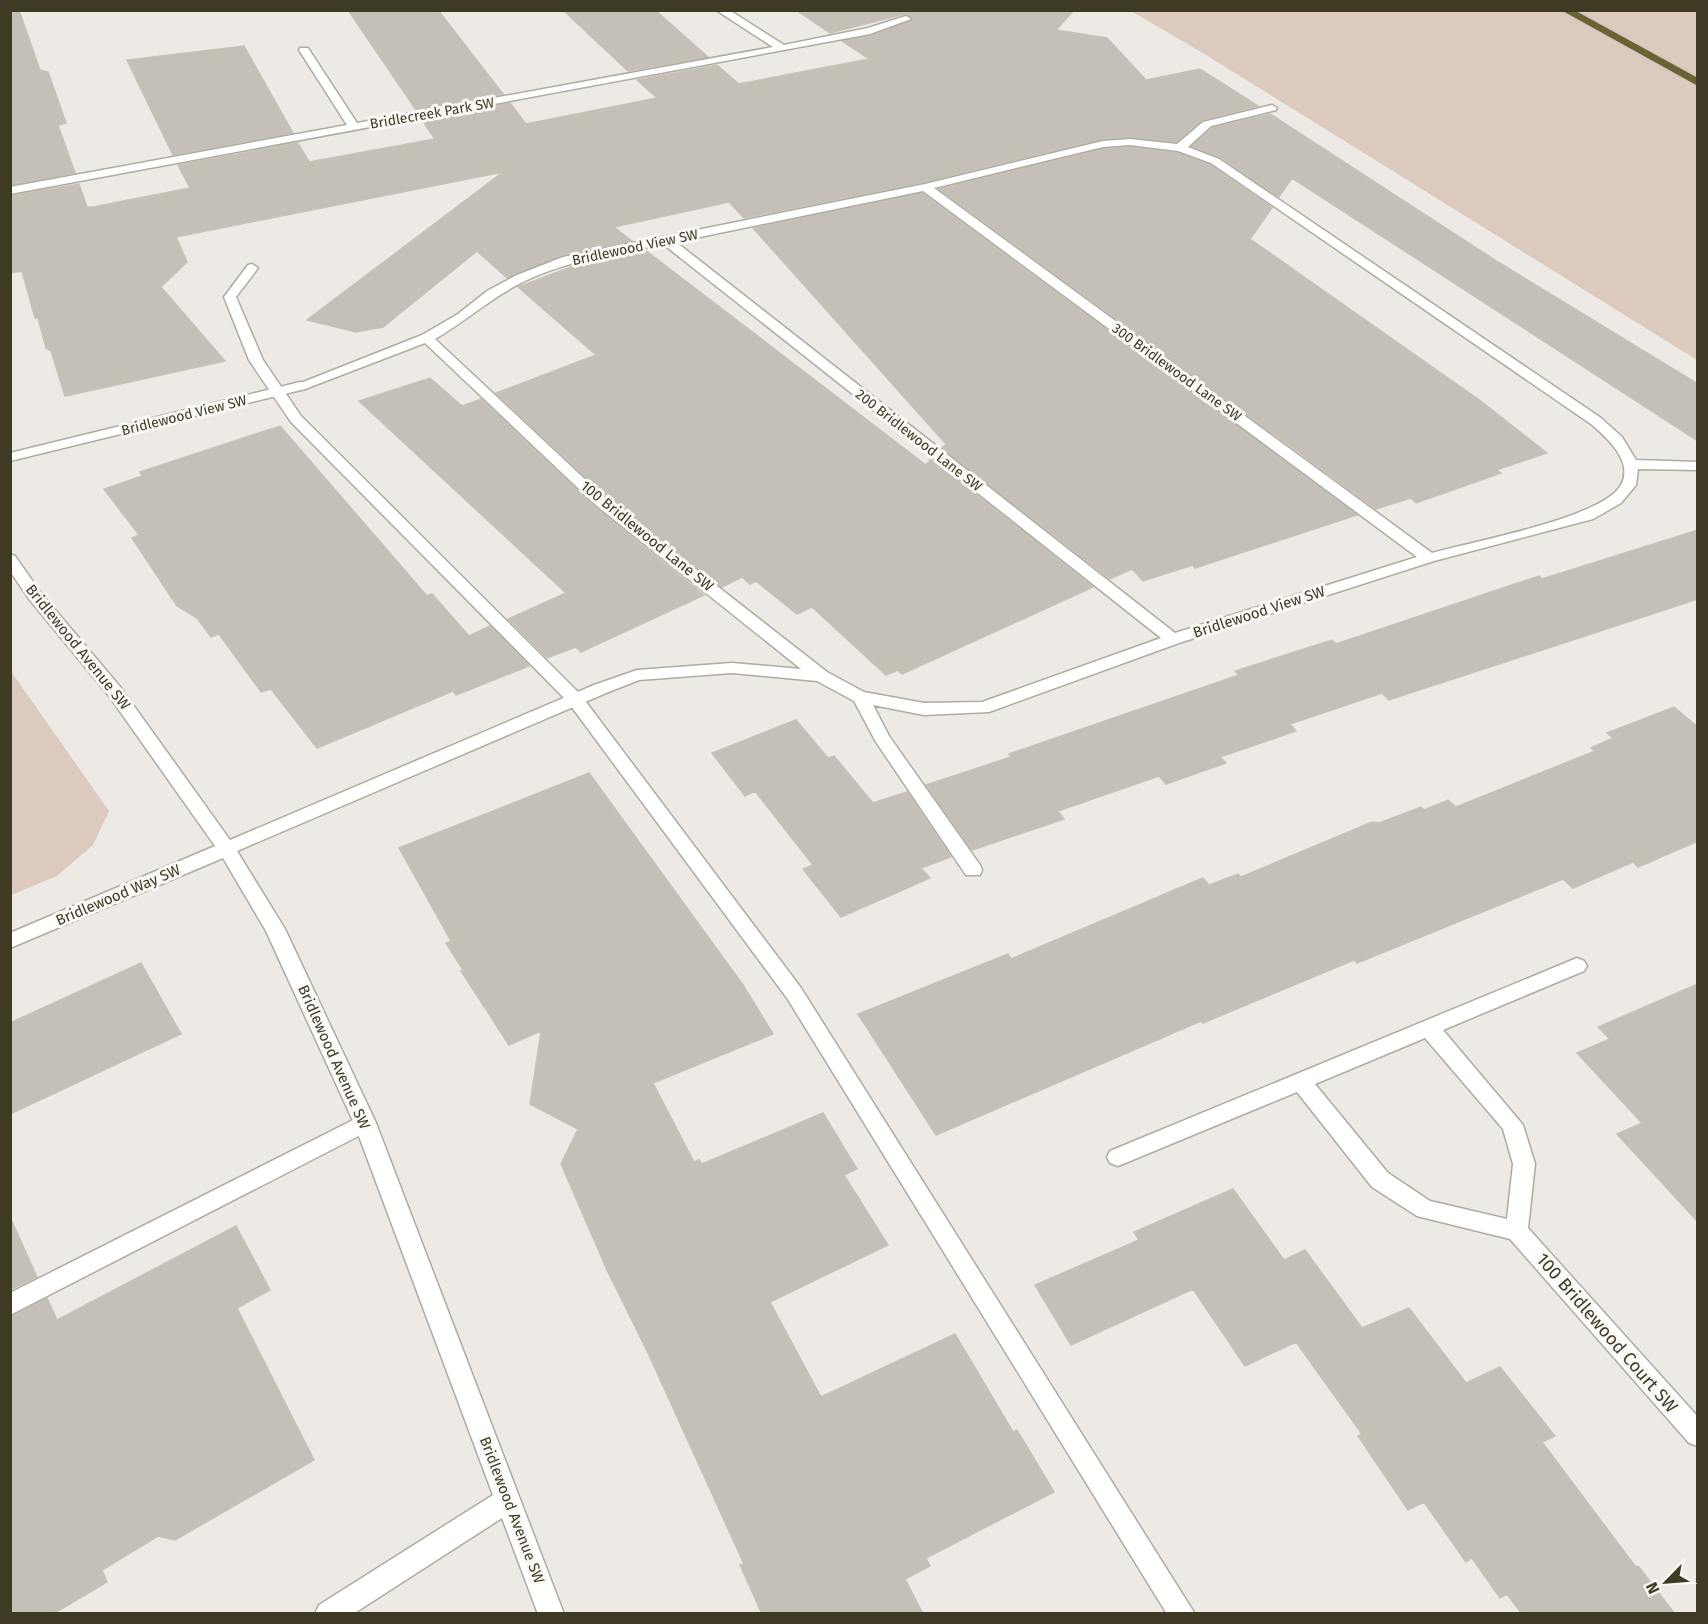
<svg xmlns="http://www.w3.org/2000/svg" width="1708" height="1624" font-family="'Fira Sans',sans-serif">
  <rect width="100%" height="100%" fill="#edeae5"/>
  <!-- green -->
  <path fill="#ddcabf" d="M1131,11H1697V360L1206,55Z
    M10,670L109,811L93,845L57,876L11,895Z"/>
  <!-- building -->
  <path fill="#c5c0b7" stroke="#c7c2b7" stroke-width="1.5" d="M10,10H19L40,70L48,72L66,123L58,125L75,173L10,185Z
    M348,10H438L503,94L416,110Z
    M563,10H655L708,57L628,71Z
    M796,10H1074L1056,30L1107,38L1146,80L1200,69L1258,106L1202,120L1176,142L1130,137L1103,139L925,182L744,218L729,202L614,227L632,241L563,255L507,278L477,251L383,327L356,332L307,320L503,172L176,237L187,262L161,287L225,361L65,396L51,351L46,348L38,318H35L22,271L10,273V196L79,184L87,207H93L190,188L178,165L298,143L309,162L435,139L422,120L510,103L526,124L657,98L637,80L717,65L739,84L869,59L842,41L871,36L913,18L905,14L830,33Z
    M244,46L293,133L173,155L127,60Z
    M1270,114L1498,262L1698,384V441L1292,178L1279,197L1220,157L1192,146L1212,128Z
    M1130,147L1177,153L1210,165L1272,208L1250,239L1478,399L1547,453L1496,470L1501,473L1416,503L1411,498L1376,509L939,189L1103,149Z
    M922,193L1357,515L1195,568L1193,565L1143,581L1132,569L1110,579L942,448L946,444L753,228Z
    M645,250L926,465L931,459L1093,587L902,674L898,670L886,675L812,607L797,614L756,581L750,584L742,577L722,587L608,498L496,393L596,355L518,287L576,265Z
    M430,378L462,406L481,399L596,508L704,595L581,652L576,647L547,658L508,619L566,593L359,401Z
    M280,426L427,596L432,594L469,636L490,626L529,666L456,695L453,691L317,748L271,689L261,692L219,634L211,637L197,618L177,606L132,538L139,535L104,489L142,476L140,472Z
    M1698,530V599L1389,700L1382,693L1290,724L1296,731L1220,757L1226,763L1166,784L1159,776L1058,811L1064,819L972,850L926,785L1011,757L1009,754L1239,675L1235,671L1332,640L1336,644L1539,576L1542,579Z
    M1674,707L1698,727V841L1638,867L1633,862L1573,888L1563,879L1357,963L1354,960L1203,1023L1201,1021L936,1135L858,1014L1008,954L1011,959L1203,878L1209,885L1238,874L1241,877L1372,822L1379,823L1421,807L1424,810L1448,800L1456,807L1595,751L1591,748L1613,738L1607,733Z
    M796,720L828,758L834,756L873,803L907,792L951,857L921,868L930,878L841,917L803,869L813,865L755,791L745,796L712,753Z
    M589,773L743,985L773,1034L653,1083L694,1162L699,1160L702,1164L823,1113L857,1169L844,1175L888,1245L770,1302L821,1397L955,1334L1013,1432L1017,1430L1054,1492L926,1558L930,1566L905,1579L923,1614H762L740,1565L744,1564L648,1353L607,1270L561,1164L578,1129L530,1104L541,1031L509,1045L461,971L463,970L446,943L451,941L399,848Z
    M141,963L181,1034L10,1114V1023Z
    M1698,984V1222L1617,1134L1642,1123L1577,1053L1610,1039L1598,1027Z
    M1233,1189L1284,1260L1305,1250L1362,1328L1409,1308L1466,1383L1500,1367L1555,1436L1542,1442L1635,1566L1639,1567L1675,1614H1522L1507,1594L1500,1598L1472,1558L1466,1562L1424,1502L1408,1510L1358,1436L1362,1434L1296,1342L1245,1366L1193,1289L1071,1345L1035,1285L1139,1240L1134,1232Z
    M10,1217L37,1277L10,1290Z
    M236,1226L270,1290L237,1308L314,1460L175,1540L158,1536L102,1570L107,1582L53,1614H10V1317L47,1298L57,1320Z"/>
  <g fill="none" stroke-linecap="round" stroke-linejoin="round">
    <defs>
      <path id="service" d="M1272,105L1277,108L1276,110L1211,126L1188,147L1219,159L1601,418L1622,437L1636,460L1698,462V470L1638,469L1636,485L1621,503L1593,519L1434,561L1179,643L989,712L924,715L873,705L889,736L980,865L982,870L980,875H966L876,742L854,701L817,681L732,673L639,680L606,693H594L592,689L594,685L637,670L732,663L801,669L597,506L425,343L305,389L300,390L293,386L422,335L458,314L487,291L517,275L563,257L925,184L1103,141L1130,139L1177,144L1203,122ZM1130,145L1178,151L1211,163L1591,424C1607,438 1634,461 1621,485C1603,518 1470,542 1432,553L934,188L1103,147ZM923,191L1417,557L1175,633L676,242ZM663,244L1161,638L982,702L924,703L864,692L827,672L607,500L435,339C466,321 493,296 525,281C568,260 617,254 663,244Z
        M252,264L258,268L236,297L263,360L301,416L580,694L801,988L1195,1614H1167L787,998L568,702L291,422L249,360L224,297L248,265Z
        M365,1114L372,1117L376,1123L372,1129L10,1315V1293Z"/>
      <path id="minor" d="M716,10H729L784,45L868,28L906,16L911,19L870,34L10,194V187L347,125L299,50L300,48H308L357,123L773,47Z
        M300,382L305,383V389L10,461V453Z
        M10,554L15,556L41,593L121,688L230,840L594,685H606L608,689L606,693L237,851L285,929L376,1123L564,1614H538L502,1518L353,1614H315L319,1605L493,1495L354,1123L266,931L223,858L10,948V933L215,846L109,696L29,599L10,571Z
        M1577,958L1584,961L1587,966L1584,971L1443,1030L1523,1125L1535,1164L1528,1228L1698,1417V1446L1689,1443L1510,1239L1417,1216L1372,1187L1297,1092L1118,1166L1110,1163L1107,1157L1110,1151ZM1425,1038L1503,1129L1513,1164L1507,1219L1430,1201L1388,1173L1315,1084Z"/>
      <path id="motorway" d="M1561,10H1574L1698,78V86Z"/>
    </defs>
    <!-- service casing -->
    <use href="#service" stroke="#aeaba0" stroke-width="3"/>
    <!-- minor casing -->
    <use href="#minor" stroke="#aeaba0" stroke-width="3"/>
    <!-- motorway casing -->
    <use href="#motorway" stroke="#c9c8c2" stroke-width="3"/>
    <!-- service -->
    <use href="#service" fill="#fff" fill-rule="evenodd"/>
    <!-- minor -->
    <use href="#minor" fill="#fff" fill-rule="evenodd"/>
    <!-- motorway -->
    <use href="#motorway" fill="#6a6331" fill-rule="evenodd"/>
  </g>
  <g text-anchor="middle" stroke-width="6" stroke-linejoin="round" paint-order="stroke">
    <!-- far-street labels -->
    <g font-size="14" fill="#3f3a24" stroke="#faf8f5">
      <text transform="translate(432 113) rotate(-10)" y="5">Bridlecreek Park SW</text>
      <text transform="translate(635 247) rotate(-12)" y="5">Bridlewood View SW</text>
      <text transform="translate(1177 372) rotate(36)" y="5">300 Bridlewood Lane SW</text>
      <text transform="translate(184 415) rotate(-14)" y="5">Bridlewood View SW</text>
      <text transform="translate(919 440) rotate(38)" y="5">200 Bridlewood Lane SW</text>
    </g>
    <!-- street labels -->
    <g font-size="15" fill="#3f3a24" stroke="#faf8f5">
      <text transform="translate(647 536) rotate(39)" y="5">100 Bridlewood Lane SW</text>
      <text transform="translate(1259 612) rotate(-18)" y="5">Bridlewood View SW</text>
      <text transform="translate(78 647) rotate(51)" y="5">Bridlewood Avenue SW</text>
      <text transform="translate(118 895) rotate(-23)" y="5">Bridlewood Way SW</text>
      <text transform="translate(334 1057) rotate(66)" y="5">Bridlewood Avenue SW</text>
      <text transform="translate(512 1510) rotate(69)" y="5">Bridlewood Avenue SW</text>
    </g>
    <!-- near-street labels -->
    <g font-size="18" fill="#3f3a24" stroke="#faf8f5">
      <text transform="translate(1607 1333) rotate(49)" y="6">100 Bridlewood Court SW</text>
    </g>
  </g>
  <!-- border -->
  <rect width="1708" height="1624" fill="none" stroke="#3f3a24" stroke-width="24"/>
  <!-- north arrow -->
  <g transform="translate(1666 1582) rotate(245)" stroke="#faf8f5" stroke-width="4.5" paint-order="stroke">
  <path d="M0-4.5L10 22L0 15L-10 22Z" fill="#3f3a24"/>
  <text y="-9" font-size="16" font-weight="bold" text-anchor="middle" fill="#3f3a24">N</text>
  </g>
</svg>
